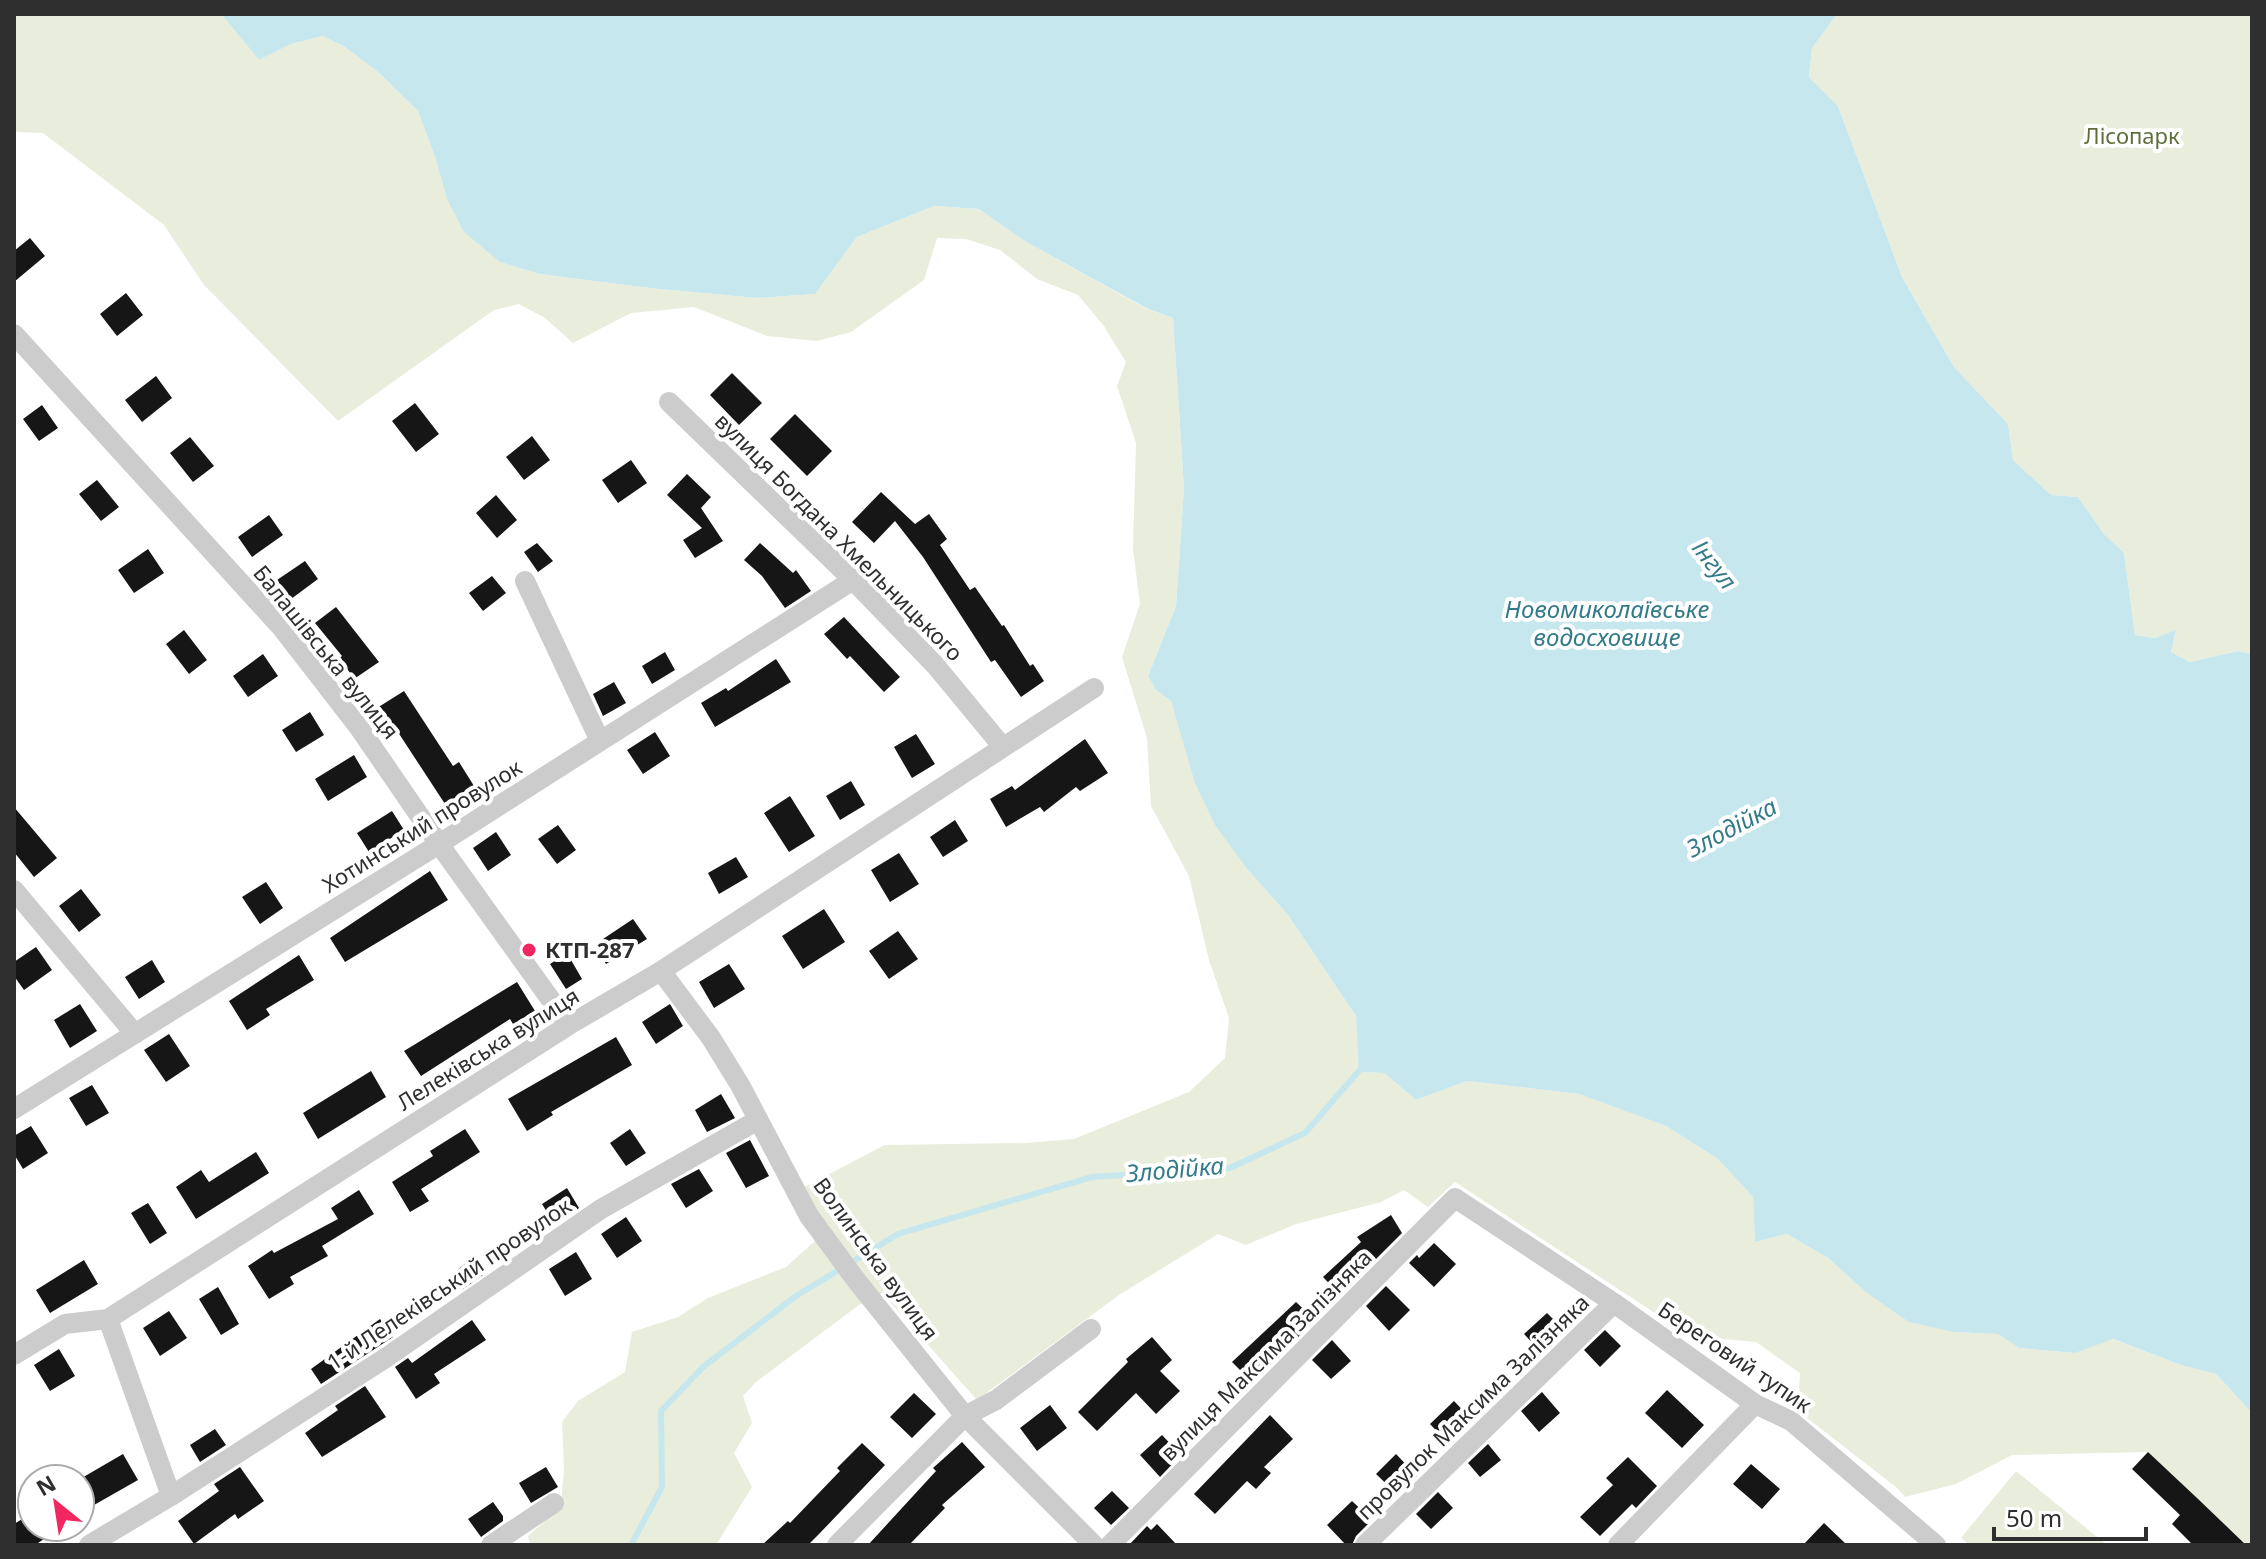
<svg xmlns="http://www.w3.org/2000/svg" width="2266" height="1559" font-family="'Noto Sans',sans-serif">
  <rect width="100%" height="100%" fill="#fff"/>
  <!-- green -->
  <path fill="#e9eddc" d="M14,14H221L259,60L291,44L323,36L345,47L378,72L418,111L435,157L447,199L500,262L540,274L649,288L757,298L815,294L857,237L934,206L979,209L1026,242L1147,309L1173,318L1184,488L1176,606L1148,676L1156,690L1171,701L1180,730L1248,870L1288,915L1356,1016L1360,1072L1384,1073L1416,1100L1467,1081L1493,1084L1579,1094L1666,1126L1718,1159L1753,1197L1755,1242L1787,1234L1828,1258L1867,1293L1954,1332L1998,1334L2019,1348L2074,1353L2112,1339L2181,1365L2216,1374L2252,1413V1545H2246L2148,1452L2012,1455L1956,1484L1905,1497L1896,1487L1798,1411L1800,1373L1756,1342L1690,1336L1455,1182L1428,1207L1404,1190L1381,1202L1296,1224L1246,1245L1218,1234L1119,1295L977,1400L882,1293L859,1305L756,1382L743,1396L752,1423L734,1453L752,1487L716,1545H530L528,1536L561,1507L564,1468L562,1422L578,1401L625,1372L632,1332L678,1317L708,1298L786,1267L815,1241L787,1196L885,1145L1026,1143L1074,1139L1189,1092L1225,1058L1229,1018L1209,960L1189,876L1151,806L1147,738L1122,657L1140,604L1133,549L1136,443L1117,386L1126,362L1104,326L1078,295L1037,279L1000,250L966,239L937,238L924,280L851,332L817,341L767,336L694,307L631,313L573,343L545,318L519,304L494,310L338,421L204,285L164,225L43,133L17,132L14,128Z
    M1837,14H2252V654L2238,651L2190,662L2171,652L2176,631L2155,638L2135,635L2124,553L2104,534L2078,497L2051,495L2013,460L2008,424L1954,367L1902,277L1838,106L1809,77L1812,48Z
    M2016,1471L2107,1545H1970L1961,1538Z"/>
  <!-- water -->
  <path fill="#c7e7ee" d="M221,14H1837L1812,48L1809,77L1838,106L1902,277L1954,367L2008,424L2013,460L2051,495L2078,497L2104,534L2124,553L2135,635L2155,638L2176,630L2171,652L2190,662L2238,651L2252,654V1413L2216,1374L2181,1365L2113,1339L2075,1353L2019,1348L1998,1334L1954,1332L1909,1322L1867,1293L1828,1258L1787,1234L1755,1242L1753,1197L1718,1159L1666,1126L1579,1094L1467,1081L1416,1100L1384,1073L1359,1072L1356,1016L1288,915L1248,870L1215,825L1195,783L1171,701L1156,690L1148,676L1176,606L1184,488L1173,318L1148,309L1026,242L979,209L934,206L857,237L815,294L757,298L649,288L540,274L500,262L464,232L447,199L435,157L418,111L378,72L345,47L323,36L291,44L259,60Z"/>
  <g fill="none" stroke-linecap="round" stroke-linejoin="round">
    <!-- stream -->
    <path stroke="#c7e7ee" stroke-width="6" d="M631,1545L662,1487L661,1411L703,1367L796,1296L898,1234L1092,1177L1230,1168L1305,1133L1364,1065"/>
  </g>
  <!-- building -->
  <path fill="#161616" d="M30,238L45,256L14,282V251Z
    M126,293L143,315L117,336L100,314Z
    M732,373L762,403L739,425L710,395Z
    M156,376L172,398L142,422L125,400Z
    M415,403L439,434L416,452L392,421Z
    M42,405L58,428L39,441L23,419Z
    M795,414L832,451L807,476L770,439Z
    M532,436L550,460L524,480L506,457Z
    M190,437L214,466L193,482L170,453Z
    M631,460L647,483L618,503L602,480Z
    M687,474L711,497L701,508L723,541L695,558L683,540L702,528L667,495Z
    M97,480L119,507L101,521L79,494Z
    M881,492L915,524L929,514L947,539L940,545L970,590L975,587L1002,626L1004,625L1030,666L1033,664L1044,681L1021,697L995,660L991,662L923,557L895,521L874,543L852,522Z
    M496,495L517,520L497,538L476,513Z
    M269,515L283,535L252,557L238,537Z
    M537,543L553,561L538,572L524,552Z
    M760,543L793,573L796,570L811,591L785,608L762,576L744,560Z
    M148,549L164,573L134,593L118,570Z
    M305,561L318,579L291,599L277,580Z
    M492,576L506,593L483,611L469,593Z
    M336,607L379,662L354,679L340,658L342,656L315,623Z
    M844,617L900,677L884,692L850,656L847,659L824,634Z
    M184,630L207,660L189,674L166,644Z
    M665,652L675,670L652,684L642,666Z
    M263,654L278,676L248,697L233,676Z
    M776,659L791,682L715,727L701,703L726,688L728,691Z
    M614,682L626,703L603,716L593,694Z
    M404,691L453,766L459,762L474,786L445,804L392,723L388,725L377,708Z
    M310,712L324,735L296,752L282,730Z
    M655,732L670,756L643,774L627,750Z
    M916,734L935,764L912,778L894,747Z
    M1085,739L1108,773L1080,791L1076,787L1044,812L1040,807L1006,827L990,799L1012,786L1015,790Z
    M354,755L367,777L328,801L315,779Z
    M851,781L865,805L840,820L826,796Z
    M790,796L815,836L789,852L764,813Z
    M14,807L57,858L34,877L14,852Z
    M392,811L404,830L369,852L357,833Z
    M955,820L968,841L943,857L930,837Z
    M558,825L576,850L557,864L538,839Z
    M496,832L511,855L488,871L473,848Z
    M899,853L919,884L890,902L871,870Z
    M736,857L748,877L719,894L708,873Z
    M430,871L448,900L345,962L330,938Z
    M266,882L283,908L260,924L242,897Z
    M81,889L101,915L79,932L59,906Z
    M824,909L845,942L803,969L782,936Z
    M633,919L647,939L606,964L594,945Z
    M898,931L918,959L889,979L869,951Z
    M36,947L52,970L24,990L14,976V962Z
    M567,953L582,979L566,989L550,964Z
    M299,955L314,980L266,1009L270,1015L247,1030L229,1001Z
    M152,960L165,982L139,999L125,977Z
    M729,964L745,989L714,1008L699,982Z
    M517,982L535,1011L513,1024L510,1019L421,1076L404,1051Z
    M80,1004L97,1031L70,1048L54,1020Z
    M670,1004L683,1026L656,1044L642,1022Z
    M169,1034L190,1066L166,1082L144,1050Z
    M616,1037L632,1065L551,1112L553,1115L527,1131L508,1099Z
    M371,1071L386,1097L318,1139L303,1113Z
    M92,1085L109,1113L86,1126L69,1098Z
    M721,1094L735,1118L707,1132L695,1110Z
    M31,1126L48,1153L23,1169L14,1154V1136Z
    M465,1129L480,1152L421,1189L429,1201L410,1212L392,1182L433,1156L430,1151Z
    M630,1129L646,1153L626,1166L610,1143Z
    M750,1140L769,1176L746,1188L726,1153Z
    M256,1152L269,1173L196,1219L176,1187L201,1170L209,1182Z
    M699,1169L713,1191L686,1208L671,1184Z
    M567,1188L579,1208L555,1225L542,1204Z
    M359,1190L374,1214L322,1246L328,1256L290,1277L294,1284L269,1299L248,1266L272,1250L274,1253L338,1219L331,1208Z
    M148,1203L167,1233L150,1244L131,1213Z
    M1391,1215L1402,1233L1340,1295L1323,1277L1361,1242L1357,1237Z
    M626,1217L642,1241L617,1258L601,1234Z
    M1434,1243L1456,1264L1434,1287L1409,1263L1417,1255L1419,1258Z
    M576,1252L592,1279L565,1296L549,1269Z
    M471,1259L483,1275L463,1289L452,1274Z
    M84,1260L98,1284L50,1313L36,1290Z
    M1386,1286L1410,1310L1389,1331L1366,1306Z
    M218,1287L239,1324L221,1335L199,1299Z
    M1296,1302L1315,1320L1253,1383L1232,1362Z
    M169,1311L187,1338L160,1356L143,1328Z
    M1547,1313L1566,1332L1543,1354L1524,1334Z
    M380,1319L393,1337L321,1384L311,1369Z
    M472,1320L486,1340L434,1374L440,1383L416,1399L395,1367L408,1358L412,1363Z
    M1605,1330L1621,1346L1600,1367L1584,1350Z
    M1152,1337L1172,1360L1160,1371L1180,1391L1156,1414L1136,1393L1097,1431L1078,1412L1128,1362L1126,1359Z
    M1332,1340L1351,1361L1331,1379L1312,1360Z
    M59,1349L75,1376L50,1391L34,1365Z
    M365,1386L386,1417L322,1457L305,1433L338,1410L335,1406Z
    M1667,1390L1704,1425L1682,1448L1645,1413Z
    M1542,1392L1560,1413L1539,1432L1521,1411Z
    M914,1393L936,1414L912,1438L890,1417Z
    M1454,1401L1471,1419L1469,1421L1471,1424L1452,1443L1449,1440L1447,1442L1430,1424Z
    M1050,1405L1067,1428L1037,1451L1020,1428Z
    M1270,1415L1293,1439L1264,1467L1271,1473L1256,1489L1247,1481L1215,1514L1194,1494Z
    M215,1429L226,1445L200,1462L190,1445Z
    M1162,1435L1181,1455L1160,1477L1140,1455Z
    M962,1442L985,1467L942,1505L945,1508L909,1545H868L936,1471L933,1468Z
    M862,1443L885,1465L820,1533L808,1545H762L788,1521L790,1523L840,1471L837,1468Z
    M1488,1444L1501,1460L1480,1477L1468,1463Z
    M2148,1452L2197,1498L2246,1545H2193L2172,1524L2180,1515L2132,1469Z
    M123,1454L138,1480L80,1513V1479Z
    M1396,1454L1417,1476L1398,1495L1376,1474Z
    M1628,1457L1657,1486L1636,1508L1632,1504L1600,1536L1580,1517L1613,1485L1606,1478Z
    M1751,1464L1780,1489L1762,1509L1733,1484Z
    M240,1467L264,1501L238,1519L235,1514L194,1544L178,1521L219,1491L214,1484Z
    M546,1467L558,1487L531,1503L519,1483Z
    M1112,1491L1129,1508L1111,1525L1094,1508Z
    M1438,1492L1453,1508L1431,1529L1416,1514Z
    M1352,1501L1372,1520L1356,1536L1352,1545H1346L1327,1525Z
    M493,1502L503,1516V1521L481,1537L468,1519Z
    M32,1513V1527H62L35,1545H14V1524Z
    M1824,1523L1847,1545H1803Z
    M1157,1524L1177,1545L1130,1544L1147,1526L1151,1530Z"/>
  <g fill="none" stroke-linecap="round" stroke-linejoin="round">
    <!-- minor -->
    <path stroke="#ccc" stroke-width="20" d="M14,334L281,627L360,729L439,844L569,1025
      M669,402L853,580L935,665L1002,746
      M525,581L600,741
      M14,890L135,1034
      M661,971L711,1038L740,1085L809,1216L856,1280L965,1416L1094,1545
      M14,1109L439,844L853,580
      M14,1355L65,1324L108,1319
      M171,1496L387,1357L601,1209L758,1120
      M89,1545L171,1496L108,1319L569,1025L661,971L1094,688
      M491,1545L554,1503
      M837,1545L965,1416L996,1400L1091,1329
      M1110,1545L1455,1198L1614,1303L1755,1404L1791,1421L1936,1545
      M1365,1545L1614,1303
      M1618,1545L1755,1404"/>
  </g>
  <!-- markers -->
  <circle fill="#f22660" stroke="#fff" stroke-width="3" cx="529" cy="950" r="8"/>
  <g text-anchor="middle" stroke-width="8" stroke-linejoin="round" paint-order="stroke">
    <!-- park labels -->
    <g font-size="22" fill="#5d6e39" stroke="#fff">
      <text x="2132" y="144">Лісопарк</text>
    </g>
    <!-- street labels -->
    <g font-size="22" fill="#2f2f2f" stroke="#fff">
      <text transform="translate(839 537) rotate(45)" y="8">вулиця Богдана Хмельницького</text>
      <text transform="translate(326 652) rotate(51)" y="8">Балашівська вулиця</text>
      <text transform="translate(422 826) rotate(-32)" y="8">Хотинський провулок</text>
      <text transform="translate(488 1049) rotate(-32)" y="8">Лелеківська вулиця</text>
      <text transform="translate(876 1259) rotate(54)" y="8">Волинська вулиця</text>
      <text transform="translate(449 1284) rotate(-34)" y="8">1-й Лелеківський провулок</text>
      <text transform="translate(1266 1355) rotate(-45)" y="8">вулиця Максима Залізняка</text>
      <text transform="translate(1735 1357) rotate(34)" y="8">Береговий тупик</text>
      <text transform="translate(1473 1407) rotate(-44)" y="8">провулок Максима Залізняка</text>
    </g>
    <!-- poi labels -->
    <g font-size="22" font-weight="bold" fill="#2f2f2f" stroke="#fff" text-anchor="start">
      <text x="545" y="958">КТП-287</text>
    </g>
    <!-- water labels -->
    <g font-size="24" font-style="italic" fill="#337b8a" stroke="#fff">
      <text transform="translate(1714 565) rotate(52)" y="8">Інгул</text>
      <text x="1607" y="618">Новомиколаївське<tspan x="1607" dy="28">водосховище</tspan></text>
      <text transform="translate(1732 828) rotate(-28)" y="8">Злодійка</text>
      <text transform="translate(1175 1170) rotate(-5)" y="8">Злодійка</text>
    </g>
  </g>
  <!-- border -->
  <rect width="2266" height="1559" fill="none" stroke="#2f2f2f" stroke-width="32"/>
  <!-- north arrow -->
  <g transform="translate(56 1503) rotate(330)"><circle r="38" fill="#ffffff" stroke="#acacac" stroke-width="2"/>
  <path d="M0-6L14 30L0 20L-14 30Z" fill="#f22660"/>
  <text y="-12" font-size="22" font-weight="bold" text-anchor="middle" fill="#2f2f2f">N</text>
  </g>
  <!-- scale -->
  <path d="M1994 1527v12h152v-12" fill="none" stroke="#2f2f2f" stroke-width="4"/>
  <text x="2006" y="1527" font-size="24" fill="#2f2f2f" stroke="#ffffff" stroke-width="6" paint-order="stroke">50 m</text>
</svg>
